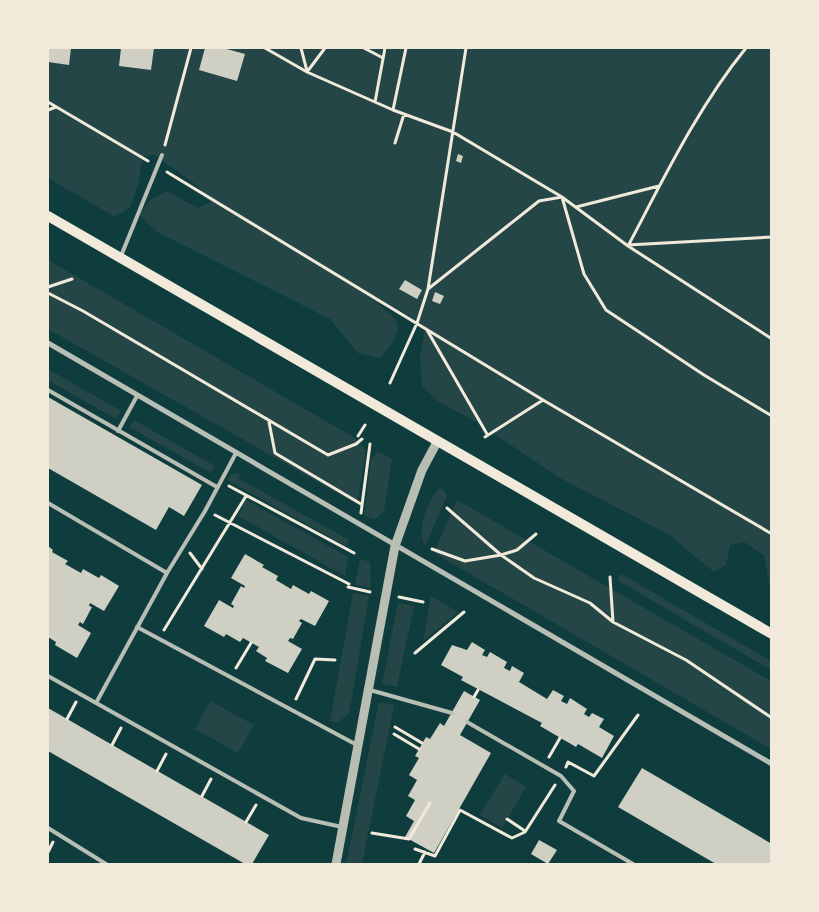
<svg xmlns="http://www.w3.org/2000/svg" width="819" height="912" font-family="'Roboto Condensed',sans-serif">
  <rect width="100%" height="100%" fill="#0f3d3e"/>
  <!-- green -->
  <path fill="#244646" d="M48,48H771V594L764,555L744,542L730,545L726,565L714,572L668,534L560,478L475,421L439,402L422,386L420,356L425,331L408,315L376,302C381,308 389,312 394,318C405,330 388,349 380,358L358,353L330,319L157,232L139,215L149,201L166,191L198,208L210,202L196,185L155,155L143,156L138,185L130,207L115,217L48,178Z
    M48,260L355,438L366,451L357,504L48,329Z
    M48,369L121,411L116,419L48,380Z
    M134,420L215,466L211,473L129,427Z
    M378,452L392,459L384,511L375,519L364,516L371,459Z
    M241,473L238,478L349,540L346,546L227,480L231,474Z
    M439,488L444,490L447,496L425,546C416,528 427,503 439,488Z
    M246,500L348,557L345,576L238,516Z
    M457,500L771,681V749L434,553Z
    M360,559L370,562L371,588L355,585Z
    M621,574L771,661V670L617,580Z
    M353,593L369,596L349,714L337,723L330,721Z
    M431,596L458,612L423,641Z
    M398,603L414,606L397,687L382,684Z
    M210,701L254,725L238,753L195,729Z
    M379,702L394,705L362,864H346Z
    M505,774L526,787L502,828L480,815Z"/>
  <!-- building -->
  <path fill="#cfcfc3" d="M48,48H71L69,65L48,62Z
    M121,48H154L151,70L119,66Z
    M205,48H223L245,54L237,81L199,70Z
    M458,154L463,156L461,163L456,161Z
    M405,280L422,290L417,299L399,289Z
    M435,292L444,296L440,304L432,301Z
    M48,397L202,485L184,516L169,507L156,530L48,468Z
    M48,546L53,550L52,552L68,561L65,564L81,573L83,569L99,578L101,575L119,586L104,611L90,603L89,606L92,607L83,624L80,622L78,625L91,633L77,658L55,645L56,642L48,637Z
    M245,554L264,565L262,567L278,576L276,580L291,589L293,585L309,594L311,591L329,601L315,626L301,619L299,621L302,623L293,639L290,638L288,641L302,649L288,673L265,661L267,658L256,651L259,647L243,638L240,642L226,634L224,637L204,626L219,600L233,608L234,606L231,604L241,586L244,588L245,586L231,578Z
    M472,642L485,650L482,655L487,657L490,652L507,662L504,668L510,671L512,666L524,673L519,682L547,699L553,690L564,696L561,701L567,704L570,698L587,709L584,714L589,717L592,713L604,719L599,727L614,736L602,758L578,744L576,747L540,726L542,723L461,680L463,677L441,665L452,645L467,650Z
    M464,691L480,700L460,735L491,753L434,853L405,837L414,821L406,816L415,800L408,796L417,780L409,775L419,758L415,756L426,737L430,739L440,723L444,726Z
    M48,708L269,835L252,864H245L48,751Z
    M642,768L772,844V864H716L618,807Z
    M539,840L557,850L548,864L531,854Z"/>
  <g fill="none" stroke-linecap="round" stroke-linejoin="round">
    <!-- path -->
    <path stroke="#f1e9da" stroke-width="3" d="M265,48L307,72L393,110L453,132L562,197L628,246L772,339
      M301,48L307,71
      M364,48L383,58
      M307,72L325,48
      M48,102L148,161
      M375,102L385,48
      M48,110L56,107
      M393,110L406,48
      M395,143L404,114
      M165,145L191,48
      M167,172L543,400L772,534
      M576,207L659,186
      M628,245L772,237
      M628,246C664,178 698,107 746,48
      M48,287L72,279
      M428,289L539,201L562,197L584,274L606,310L704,375L772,416
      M48,293L83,311L328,455L356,444L362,439
      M427,330L487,434
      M390,383L417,323L428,289L466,48
      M269,422L275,453L361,504
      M358,436L365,425
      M485,437L543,400
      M229,486L354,553
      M447,508L501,555L534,578L590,603L613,622L686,660L772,718
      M361,513L370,444
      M215,515L349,584
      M432,549L465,561L501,555L517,550L536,534
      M190,553L202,569
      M610,577L613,622
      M348,587L370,592
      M399,597L423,602
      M164,630L246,496
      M415,653L464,612
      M236,668L251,643
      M474,697L478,690
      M296,699L315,659L335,660
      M67,719L76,702
      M395,727L422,743
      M394,734L419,749
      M112,745L121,728
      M549,757L560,738
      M566,767L568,762L594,776L638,715
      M157,771L166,754
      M202,796L211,779
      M507,819L525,831
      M246,822L256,805
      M372,833L409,839L430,803
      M415,849L435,856L460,810L512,838L525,832L555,785
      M48,852L53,842
      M419,864L425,852"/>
    <!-- service -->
    <path stroke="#b8beb3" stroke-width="4" d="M121,256L162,155
      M48,390L217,487
      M118,431L137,396
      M48,503L167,573L96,703
      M167,573L205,511L236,453
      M137,627L357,745
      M48,676L301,818L342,827
      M370,690L452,713
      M467,722L561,776L574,791L559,821L633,864
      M48,828L106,864"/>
    <!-- minor -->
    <path stroke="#b8beb3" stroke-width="5" d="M48,343L772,764"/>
    <!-- tertiary -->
    <path stroke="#b8beb3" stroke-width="9" d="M336,864L395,546L422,470L437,442"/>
    <!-- secondary -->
    <path stroke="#f1e9da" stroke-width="10" d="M48,216L772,634"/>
  </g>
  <!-- border -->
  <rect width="819" height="912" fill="none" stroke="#f1e9da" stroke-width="98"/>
</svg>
